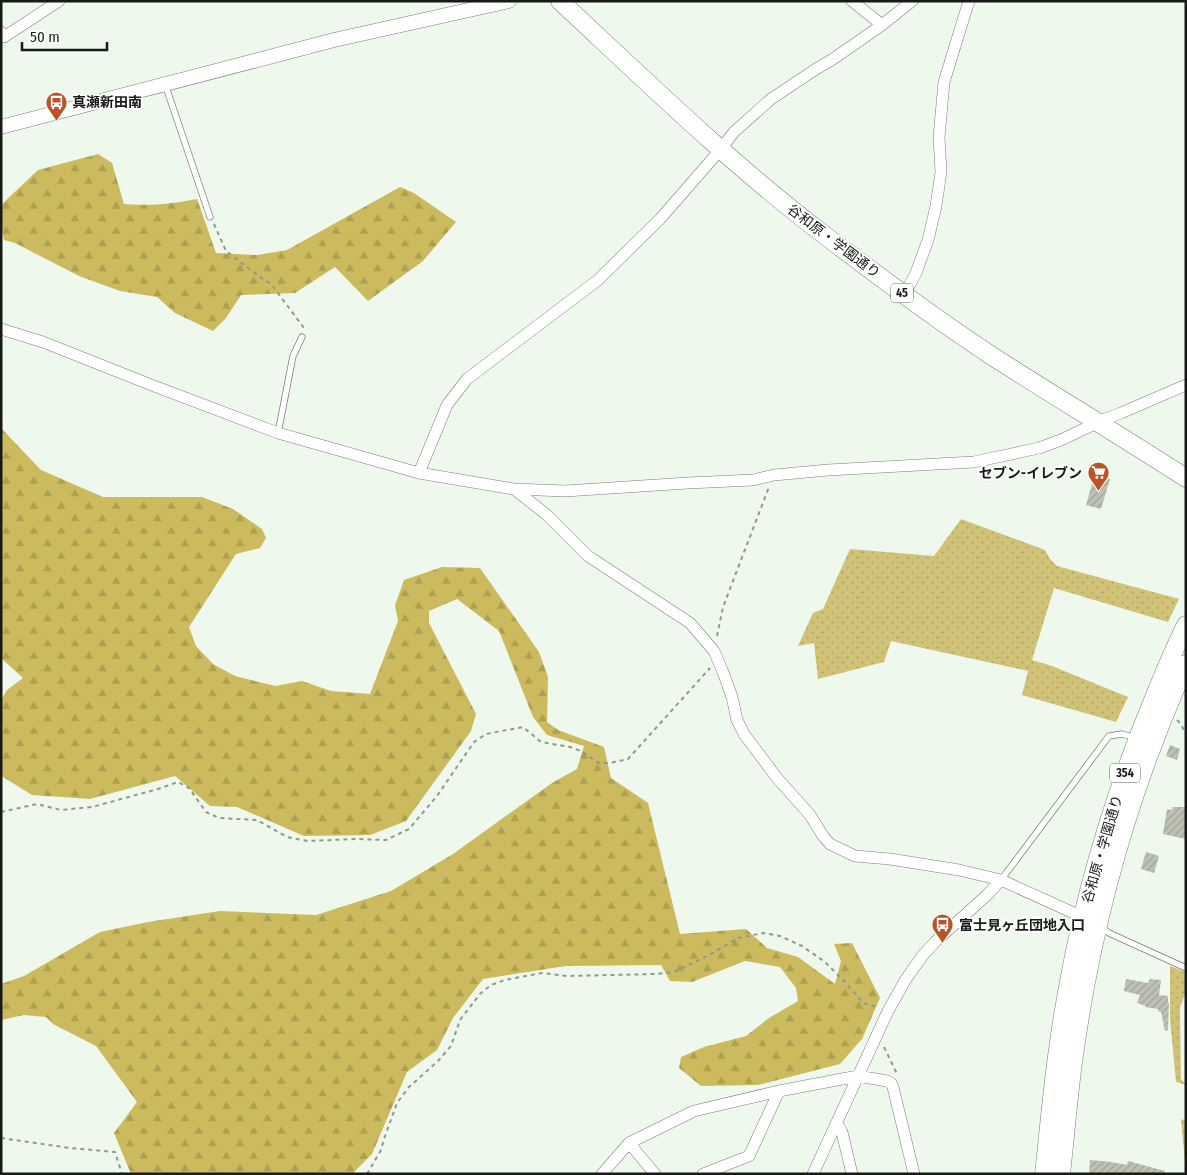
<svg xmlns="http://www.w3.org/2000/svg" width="1187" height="1175" font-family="'Fira Sans Condensed','Noto Sans JP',sans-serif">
  <defs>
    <pattern id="grass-dots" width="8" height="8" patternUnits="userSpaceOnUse" patternTransform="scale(1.25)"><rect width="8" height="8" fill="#d0c276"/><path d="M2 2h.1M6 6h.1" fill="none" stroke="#b2a665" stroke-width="1.8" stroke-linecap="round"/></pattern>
    <pattern id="forest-firs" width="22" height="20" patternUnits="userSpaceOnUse" patternTransform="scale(1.25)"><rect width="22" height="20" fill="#ccbb5e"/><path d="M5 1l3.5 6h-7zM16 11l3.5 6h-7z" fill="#aea051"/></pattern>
    <pattern id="building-hatch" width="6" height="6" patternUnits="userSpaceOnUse" patternTransform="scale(1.25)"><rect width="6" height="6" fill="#bdc0b3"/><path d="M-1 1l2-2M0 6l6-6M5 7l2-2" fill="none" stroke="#a2a499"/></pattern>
  </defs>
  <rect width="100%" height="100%" fill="#eff8ec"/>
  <!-- grass -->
  <path fill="url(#grass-dots)" d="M961,519L1045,550L1050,559L1057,566L1179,599L1168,622L1054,588L1032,660L1052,666L1128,697L1116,722L1022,695L1028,671L891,641L884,662L818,679L814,643L798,646L813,613L823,609L850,549L934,556Z
    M1170,966L1186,972V991L1180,1008L1181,1079L1186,1085L1176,1082L1170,1019Z
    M1181,1119L1186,1121V1174Z"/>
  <!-- forest -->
  <path fill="url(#forest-firs)" d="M98,154L112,163L124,204C150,206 171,204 197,199L216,253L257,255L287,250L400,187L414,193L456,222L423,261L368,301L335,267L295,293L241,295L226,318L213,331L175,313L157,297L120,291L79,276L15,243L4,240L1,225V205L38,170Z
    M1,428L41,470L103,497H202L233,509L262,529L266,538L260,548L236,554L189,627L196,646L213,664L235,676L275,686L302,681L331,691L370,694L398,621L395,605L404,580L442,567L480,568L539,652L548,677L547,722L558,730L604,747L611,778L648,803L680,934L746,929L767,948L798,957L835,984L841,961L834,944L852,943L880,998L862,1039L840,1064L758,1085L701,1086L679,1068L681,1057L704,1047L746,1036L769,1018L798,1001L796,988L780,967L745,961L692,982L670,981L661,965L566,966L483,979L453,1018L437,1050L407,1072L372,1154L352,1174H131L114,1133L137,1102L96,1046L53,1024L46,1017L24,1015L1,1020V984L24,976L100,932L148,922L220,911L316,915L391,891L453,854L552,783L577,769L584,746L547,735L533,717L499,631L457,599L429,611V623L476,714L471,731L406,821L370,835L304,836L237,807L210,806L175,776L90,799L32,795L3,777L1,775V700L7,690L23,678L1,658Z"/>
  <!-- building -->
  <path fill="url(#building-hatch)" d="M1095,474L1110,479L1101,509L1086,505Z
    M1170,745L1180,749L1177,760L1166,756Z
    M1173,807H1186V839L1163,834L1167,809L1172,810Z
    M1146,852L1159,856L1154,873L1141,869Z
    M1126,979L1148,983L1150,979L1161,980L1159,995L1168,996V1002L1169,1003L1168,1030L1165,1031L1161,1012L1158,1011V1009L1145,1007L1146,1006L1137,1003L1140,995L1124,991Z
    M1090,1160L1111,1162L1127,1165L1128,1161L1165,1171V1174H1089Z"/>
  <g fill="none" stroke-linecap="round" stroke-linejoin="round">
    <defs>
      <path id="service" d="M165,84L210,217
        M278,433L293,356L302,337
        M1001,880L1109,736L1122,734L1136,738
        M1101,927L1109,933L1186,968"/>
      <path id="minor" d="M852,1L882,25
        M1,32L4,37L59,1
        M904,295L916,273L928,240L936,206L941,172L939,137L944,82L969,1
        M1,329L43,342L154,386L278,433L419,473L514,489L565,491L688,483L753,480L774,475L828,470L974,462L1039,448L1061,440L1105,419L1121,413L1186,385
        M419,473L447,405L467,379L598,280L660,219L721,149L734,132L771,99L816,69L833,59L882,25L912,1
        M514,489L547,515L588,556L690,623L714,651L723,672L732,697L737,720L744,734L777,778L810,815L823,836L830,844L855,856L890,859L959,870L1001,880L1087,919
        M837,1124L842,1132L852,1174
        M629,1143L655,1174
        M602,1174L629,1143L694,1111L779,1091L858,1076L887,1081L891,1083L893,1087L914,1174
        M703,1174L749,1156L779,1091
        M813,1174L888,1011L906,979L923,955L936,941L987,895L1001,880"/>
      <path id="tertiary" d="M1,127L334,40L509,1"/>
      <path id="primary" d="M560,1C647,82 732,165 827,237C882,279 937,320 995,358C1058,398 1122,437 1186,478"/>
      <path id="trunk" d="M1044,1174C1049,1128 1053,1081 1060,1035C1077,919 1109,806 1154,698C1164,673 1174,649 1186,625
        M1061,1174C1066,1130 1069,1085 1076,1042C1095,911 1132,784 1186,664"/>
    </defs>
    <!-- service casing -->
    <use href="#service" stroke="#788075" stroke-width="7"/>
    <!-- minor casing -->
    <use href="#minor" stroke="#788075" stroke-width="12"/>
    <!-- tertiary casing -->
    <use href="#tertiary" stroke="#788075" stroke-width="15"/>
    <!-- primary casing -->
    <use href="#primary" stroke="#788075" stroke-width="19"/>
    <!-- trunk casing -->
    <use href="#trunk" stroke="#788075" stroke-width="19"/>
    <!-- path -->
    <path stroke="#91988f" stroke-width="2" stroke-dasharray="4 4" stroke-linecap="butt" d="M214,224L226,251L256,274L272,285L304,328V330
      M717,636L723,607L769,487
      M1177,720L1181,724L1186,735
      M1,812L37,804L61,810L92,807L158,789L178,782L189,788L206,812L219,818L257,820L287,837L308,841L356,839L386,840L409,829L437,796L474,742L486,734L523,727L541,742L570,747L581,751L599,763H610L628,759L710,668
      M884,1047L897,1074
      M1,1138L70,1148L115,1152L122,1174
      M367,1174L381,1150L384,1139L397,1103L409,1087L438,1061L451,1046L460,1020L480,994L491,985L505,980L542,973L567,976L656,974L674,972L713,953L738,938L763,933L780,936L802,946L825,962L844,981L863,1003L877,1007"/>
    <!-- service -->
    <use href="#service" stroke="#fff" stroke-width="5.5"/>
    <!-- minor -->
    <use href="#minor" stroke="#fff" stroke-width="11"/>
    <!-- tertiary -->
    <use href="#tertiary" stroke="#fff" stroke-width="14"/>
    <!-- primary -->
    <use href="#primary" stroke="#fff" stroke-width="18"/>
    <!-- trunk -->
    <use href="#trunk" stroke="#fff" stroke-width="18"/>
  </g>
  <!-- icons -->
  <defs>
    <symbol id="bus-pin" viewBox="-11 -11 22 30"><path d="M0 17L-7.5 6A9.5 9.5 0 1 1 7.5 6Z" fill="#ba5428" stroke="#fff"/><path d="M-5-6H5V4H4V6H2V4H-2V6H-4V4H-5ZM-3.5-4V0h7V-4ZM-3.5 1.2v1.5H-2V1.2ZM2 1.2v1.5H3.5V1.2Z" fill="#fff"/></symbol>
    <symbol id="supermarket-pin" viewBox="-11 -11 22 30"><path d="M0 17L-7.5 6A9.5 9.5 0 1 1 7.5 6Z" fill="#ba5428" stroke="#fff"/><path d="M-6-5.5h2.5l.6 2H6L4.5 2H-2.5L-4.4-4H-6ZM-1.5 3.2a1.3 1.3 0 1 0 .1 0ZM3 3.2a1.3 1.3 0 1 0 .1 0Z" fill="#fff"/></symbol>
  </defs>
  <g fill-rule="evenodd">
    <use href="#bus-pin" x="44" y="90" width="25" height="34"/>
    <use href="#supermarket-pin" x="1086" y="460" width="25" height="34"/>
    <use href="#bus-pin" x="930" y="912" width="25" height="34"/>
  </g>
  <g text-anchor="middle" stroke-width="4" stroke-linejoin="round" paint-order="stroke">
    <!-- shield labels -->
    <g fill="#fff" stroke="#5d5f5c" stroke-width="1">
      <rect x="891" y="283.5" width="22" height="19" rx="4"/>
      <rect x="1110" y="763.5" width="30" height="19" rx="4"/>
    </g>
    <g font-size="12" font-weight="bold" fill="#171a16">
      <text x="902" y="297">45</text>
      <text x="1125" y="777">354</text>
    </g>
    <!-- poi labels -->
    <g font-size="14" font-weight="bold" fill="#171a16" stroke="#fff" text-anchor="start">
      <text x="72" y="107">真瀬新田南</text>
      <text x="1082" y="478" text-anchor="end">セブン-イレブン</text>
      <text x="959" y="930">富士見ヶ丘団地入口</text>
    </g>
    <!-- street labels -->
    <g font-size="14" fill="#171a16" stroke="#fff">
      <text transform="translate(834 241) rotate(37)" y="5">谷和原・学園通り</text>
      <text transform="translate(1102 849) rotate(-74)" y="5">谷和原・学園通り</text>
    </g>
  </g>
  <!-- border -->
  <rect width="1187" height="1175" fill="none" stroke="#171a16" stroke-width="5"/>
  <!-- scale -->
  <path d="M22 42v8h85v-8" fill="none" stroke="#171a16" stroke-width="2.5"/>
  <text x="30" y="42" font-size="15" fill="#171a16" stroke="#ffffff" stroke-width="4" paint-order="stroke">50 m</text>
</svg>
